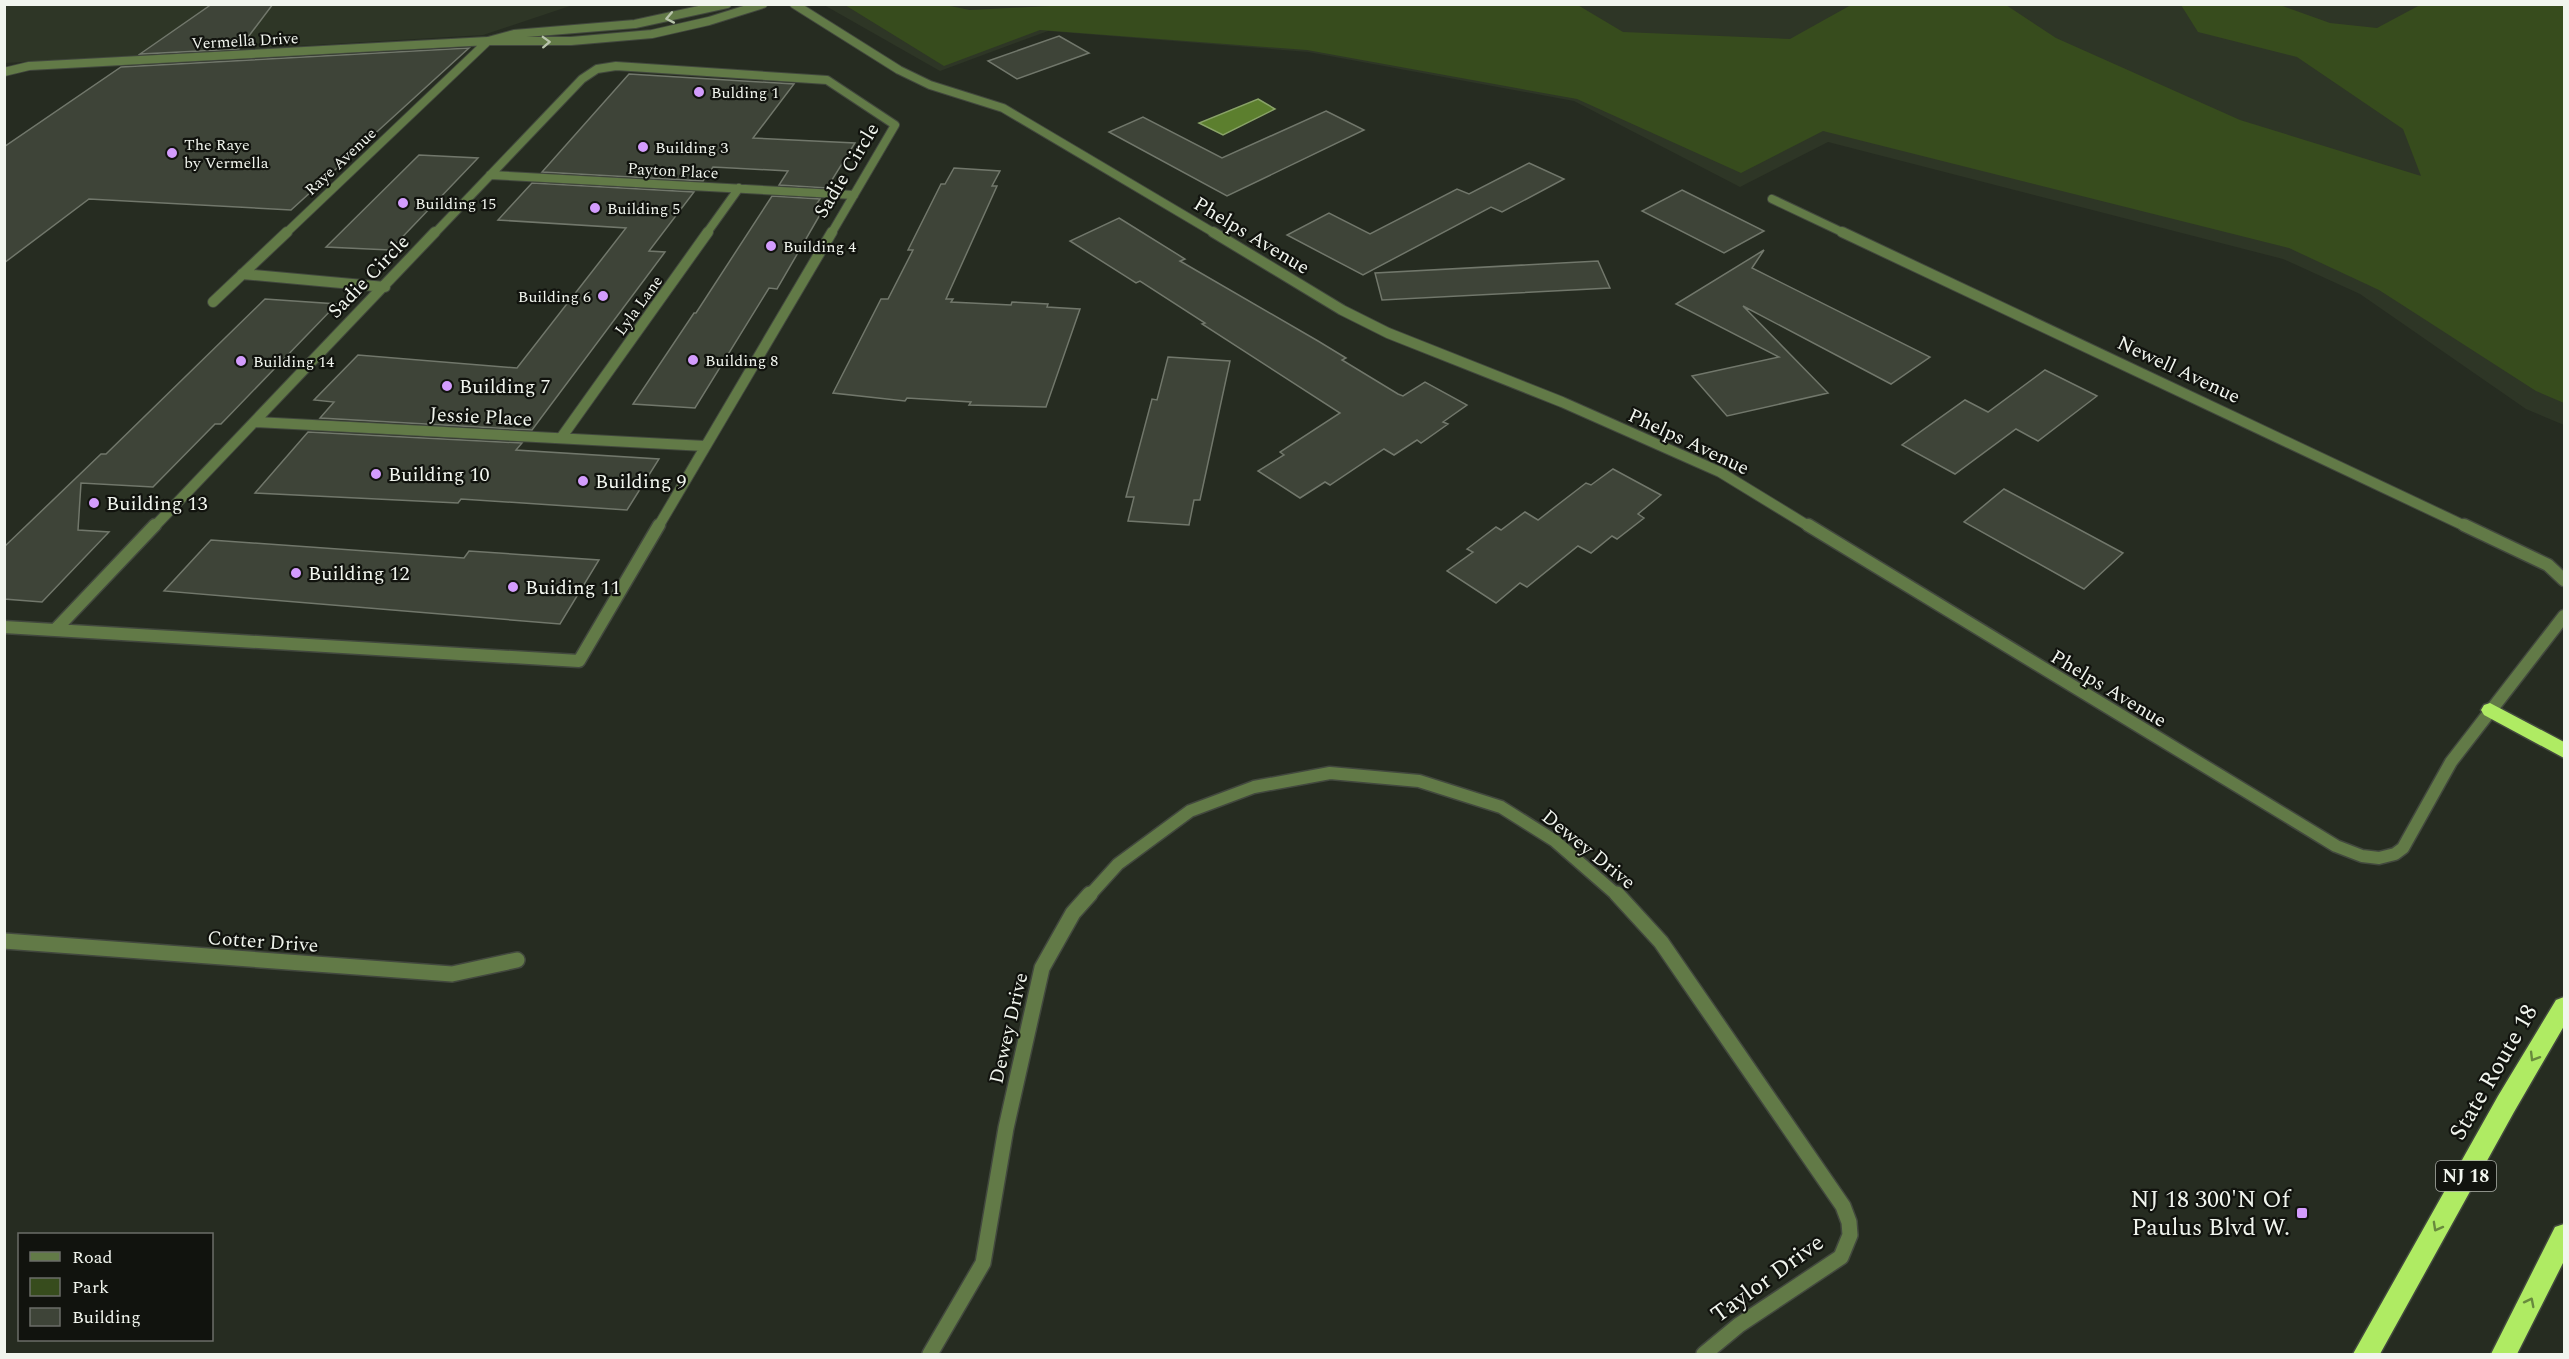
<svg xmlns="http://www.w3.org/2000/svg" width="2569" height="1359" font-family="Spectral,serif">
  <rect width="100%" height="100%" fill="#262c21"/>
  <!-- built -->
  <path fill="#2e3626" d="M5,5H573L483,35L5,63Z
    M824,5H2564V425L2526,409L2360,294L2283,259L1828,142L1740,187L1574,101L1308,52L1048,31L940,71Z"/>
  <!-- green -->
  <path fill="#374c1d" d="M945,5L970,10L1088,4H1576L1623,32L1790,39L1851,5H2006L2056,38L2240,120L2421,176L2403,129L2297,57L2198,32L2181,5H2280L2330,23L2377,28L2420,5H2564V403L2536,391L2379,290L2289,248L1823,131L1741,173L1577,99L1307,50L1040,30L944,66L845,5Z"/>
  <!-- water -->
  <path fill="#5c7f2e" stroke="#89a268" stroke-width="1.5" d="M1258,99L1275,109L1223,135L1199,123Z"/>
  <!-- building -->
  <path fill="#3e4438" stroke="#71776b" stroke-width="1.5" d="M212,4H273L239,49L140,54Z
    M1059,36L1089,53L1017,79L988,61Z
    M469,48L291,210L89,199L4,263V147L121,67Z
    M629,74L794,84L753,138L855,143L827,188L779,185L788,171L713,167L703,181L542,172Z
    M1326,111L1364,130L1227,196L1109,132L1143,117L1222,158Z
    M419,155L478,158L390,250L326,247Z
    M1529,163L1564,179L1502,212L1491,207L1363,275L1287,235L1329,213L1370,234L1457,189L1469,194Z
    M954,168L1000,171L992,186H997L946,299H953L951,302L1011,305L1012,302L1048,304L1047,307L1080,309L1046,407L969,405L971,402L907,398L905,401L833,393L881,299H888L913,250H908L941,184H945Z
    M532,183L694,192L649,251L665,252L532,430L320,418L334,402L314,400L358,355L517,368L626,228L498,220Z
    M1682,190L1764,231L1724,253L1642,211Z
    M772,196L820,199L816,205L825,206L777,289L769,288L695,408L633,404L694,313H696Z
    M1119,218L1185,259L1180,261L1318,341L1346,358L1342,360L1398,394L1403,396L1425,382L1467,405L1443,422L1448,424L1421,443L1417,440L1394,455L1384,449L1330,485L1325,482L1300,498L1258,471L1284,455L1280,452L1340,413L1202,324L1205,323L1140,281L1136,283L1070,241Z
    M1764,250L1752,268L1930,357L1891,384L1743,306L1828,393L1727,416L1692,376L1779,357L1676,304Z
    M1598,261L1610,288L1382,300L1375,273Z
    M265,299L337,304L221,424H215L153,487L81,483L78,530L109,532L42,602L4,599V547L101,454H106Z
    M1168,357L1230,361L1200,500H1194L1189,525L1128,521L1134,497H1126L1152,399L1157,400Z
    M2045,370L2097,396L2038,441L2016,429L1955,474L1902,445L1965,400L1988,412Z
    M308,432L522,443L516,450L659,459L627,510L461,499L458,503L255,493Z
    M1613,469L1661,495L1638,514L1644,518L1617,539L1612,536L1591,553L1578,546L1527,587L1520,583L1496,603L1447,571L1473,552L1467,549L1496,527L1501,530L1525,512L1538,520L1586,483L1591,485Z
    M2004,489L2123,553L2084,589L1964,522Z
    M211,540L464,558L469,551L599,560L560,624L164,591Z"/>
  <g fill="none" stroke-linecap="round" stroke-linejoin="round">
    <defs>
      <path id="street-far3" d="M794,4L899,70L930,85L1003,108L1216,234
        M4,72L29,66L488,41H571L652,34L709,21L763,4
        M490,175L854,195
        M1772,199L1846,234
        M285,234L488,41L514,34L635,24L727,4
        M434,234L582,79L597,69L616,66L827,80L895,125L831,234
        M706,234L739,188"/>
      <path id="street-far2" d="M1213,232L1342,310L1388,333L1562,402L1720,472L1810,527
        M1842,232L2467,527
        M242,274L385,287
        M213,302L287,232
        M256,422L705,446
        M561,438L708,232
        M154,527L435,232
        M658,527L832,232"/>
      <path id="street-far1" d="M1808,525L2336,846L2362,856L2379,858L2395,854L2403,848L2451,762L2564,616
        M2464,525L2548,565L2564,580
        M4,627L579,661L659,525
        M57,628L155,525
        M1089,896L1118,864L1190,811L1254,787L1330,773L1419,781L1501,807L1555,841L1618,896"/>
      <path id="street" d="M1617,894L1661,942L1843,1206L1849,1222L1850,1235L1841,1257L1739,1325L1704,1354
        M4,941L452,974L517,960
        M930,1354L983,1263L1006,1128L1042,968L1073,913L1090,894"/>
      <path id="highway" d="M2490,703L2564,742V758L2484,715L2481,710L2484,705Z
        M2564,997V1026L2514,1112L2380,1354H2353L2498,1096L2556,1000Z
        M2564,1224V1261L2517,1354H2491L2555,1227Z"/>
    </defs>
    <!-- street-far3 casing -->
    <use href="#street-far3" stroke="#42483e" stroke-width="10"/>
    <!-- street-far2 casing -->
    <use href="#street-far2" stroke="#42483e" stroke-width="12"/>
    <!-- street-far1 casing -->
    <use href="#street-far1" stroke="#42483e" stroke-width="15"/>
    <!-- street casing -->
    <use href="#street" stroke="#42483e" stroke-width="18"/>
    <!-- highway casing -->
    <use href="#highway" stroke="#42483e" stroke-width="3"/>
    <!-- street-far3 -->
    <use href="#street-far3" stroke="#627a47" stroke-width="8"/>
    <!-- street-far2 -->
    <use href="#street-far2" stroke="#627a47" stroke-width="10"/>
    <!-- street-far1 -->
    <use href="#street-far1" stroke="#627a47" stroke-width="12"/>
    <!-- street -->
    <use href="#street" stroke="#627a47" stroke-width="15"/>
    <!-- highway -->
    <use href="#highway" fill="#afeb63" fill-rule="evenodd"/>
  </g>
  <!-- one-way arrows -->
  <defs><path id="oneway-chevron" d="M-2-3.5L2.5 0L-2 3.5" fill="none" stroke-width="1.6" stroke-linecap="round" stroke-linejoin="round" transform="scale(1.5)"/></defs>
  <g stroke="#b8c4ab">
    <use href="#oneway-chevron" transform="translate(670 18) rotate(169)"/>
    <use href="#oneway-chevron" transform="translate(546 42) rotate(-2)"/>
  </g>
  <g stroke="#688a3d">
    <use href="#oneway-chevron" transform="translate(2534 1057) rotate(121)"/>
    <use href="#oneway-chevron" transform="translate(2437 1227) rotate(119)"/>
    <use href="#oneway-chevron" transform="translate(2530 1302) rotate(-63)"/>
  </g>
  <!-- markers -->
  <g fill="#d39cfd" stroke="#11130e" stroke-width="2">
    <circle cx="699" cy="92" r="6"/>
    <circle cx="643" cy="147" r="6"/>
    <circle cx="172" cy="153" r="6"/>
    <circle cx="403" cy="203" r="6"/>
    <circle cx="595" cy="208" r="6"/>
    <circle cx="771" cy="246" r="6"/>
    <circle cx="603" cy="296" r="6"/>
    <circle cx="693" cy="360" r="6"/>
    <circle cx="241" cy="361" r="6"/>
    <circle cx="447" cy="386" r="6"/>
    <circle cx="376" cy="474" r="6"/>
    <circle cx="583" cy="481" r="6"/>
    <circle cx="94" cy="503" r="6"/>
    <circle cx="296" cy="573" r="6"/>
    <circle cx="513" cy="587" r="6"/>
    <rect x="2296" y="1207" width="12" height="12" rx="3"/>
  </g>
  <g text-anchor="middle" stroke-width="4.5" stroke-linejoin="round" paint-order="stroke">
    <!-- far-street labels -->
    <g font-size="16" fill="#f1f5ee" stroke="#11130e">
      <text transform="translate(245 40) rotate(-3)" y="6">Vermella Drive</text>
      <text transform="translate(340 161) rotate(-43)" y="6">Raye Avenue</text>
      <text transform="translate(673 170) rotate(3)" y="6">Payton Place</text>
      <text transform="translate(638 305) rotate(-54)" y="6">Lyla Lane</text>
    </g>
    <!-- far-poi labels -->
    <g font-size="16" fill="#f1f5ee" stroke="#11130e" text-anchor="start">
      <text x="711" y="98">Bulding 1</text>
      <text x="184" y="150">The Raye<tspan x="184" dy="18">by Vermella</tspan></text>
      <text x="655" y="153">Building 3</text>
      <text x="415" y="209">Building 15</text>
      <text x="607" y="214">Building 5</text>
      <text x="783" y="252">Building 4</text>
      <text x="591" y="302" text-anchor="end">Building 6</text>
      <text x="705" y="366">Building 8</text>
      <text x="253" y="367">Building 14</text>
    </g>
    <!-- shield labels -->
    <rect fill="#11130e" stroke="#aeb1ab" stroke-width="1.5" x="2436" y="1161" width="60" height="30" rx="4.5"/>
    <g font-size="18" font-weight="bold" fill="#f1f5ee">
      <text x="2466" y="1182">NJ 18</text>
    </g>
    <!-- street labels -->
    <g font-size="20" fill="#f1f5ee" stroke="#11130e">
      <text transform="translate(846 170) rotate(-59)" y="7">Sadie Circle</text>
      <text transform="translate(1252 235) rotate(31)" y="7">Phelps Avenue</text>
      <text transform="translate(368 276) rotate(-46)" y="7">Sadie Circle</text>
      <text transform="translate(2179 369) rotate(25)" y="7">Newell Avenue</text>
      <text transform="translate(481 416) rotate(3)" y="7">Jessie Place</text>
      <text transform="translate(1689 441) rotate(25)" y="7">Phelps Avenue</text>
      <text transform="translate(2109 688) rotate(31)" y="7">Phelps Avenue</text>
      <text transform="translate(1589 849) rotate(39)" y="7">Dewey Drive</text>
      <text transform="translate(263 941) rotate(4)" y="7">Cotter Drive</text>
      <text transform="translate(1008 1028) rotate(-77)" y="7">Dewey Drive</text>
    </g>
    <!-- poi labels -->
    <g font-size="20" fill="#f1f5ee" stroke="#11130e" text-anchor="start">
      <text x="459" y="393">Building 7</text>
      <text x="388" y="481">Building 10</text>
      <text x="595" y="488">Building 9</text>
      <text x="106" y="510">Building 13</text>
      <text x="308" y="580">Building 12</text>
      <text x="525" y="594">Buiding 11</text>
    </g>
    <!-- near-street labels -->
    <g font-size="24" fill="#f1f5ee" stroke="#11130e">
      <text transform="translate(2493 1072) rotate(-60)" y="8">State Route 18</text>
      <text transform="translate(1767 1278) rotate(-36)" y="8">Taylor Drive</text>
    </g>
    <!-- near-poi labels -->
    <g font-size="24" fill="#f1f5ee" stroke="#11130e" text-anchor="end">
      <text x="2290" y="1207">NJ 18 300'N Of<tspan x="2290" dy="28">Paulus Blvd W.</tspan></text>
    </g>
  </g>
  <!-- border -->
  <rect width="2569" height="1359" fill="none" stroke="#f1f5ee" stroke-width="12"/>
  <!-- legend -->
  <rect x="18" y="1233" width="195" height="108" fill="#11130e" stroke="#6b6d68" stroke-width="1.5"/>
  <rect x="30" y="1252" width="30" height="9" fill="#627a47" stroke="#6b6d68" stroke-width="1.5"/>
  <text x="72" y="1263" font-size="18" fill="#f1f5ee">Road</text>
  <rect x="30" y="1278" width="30" height="18" fill="#374c1d" stroke="#6b6d68" stroke-width="1.5"/>
  <text x="72" y="1293" font-size="18" fill="#f1f5ee">Park</text>
  <rect x="30" y="1308" width="30" height="18" fill="#3e4438" stroke="#6b6d68" stroke-width="1.5"/>
  <text x="72" y="1323" font-size="18" fill="#f1f5ee">Building</text>
</svg>
